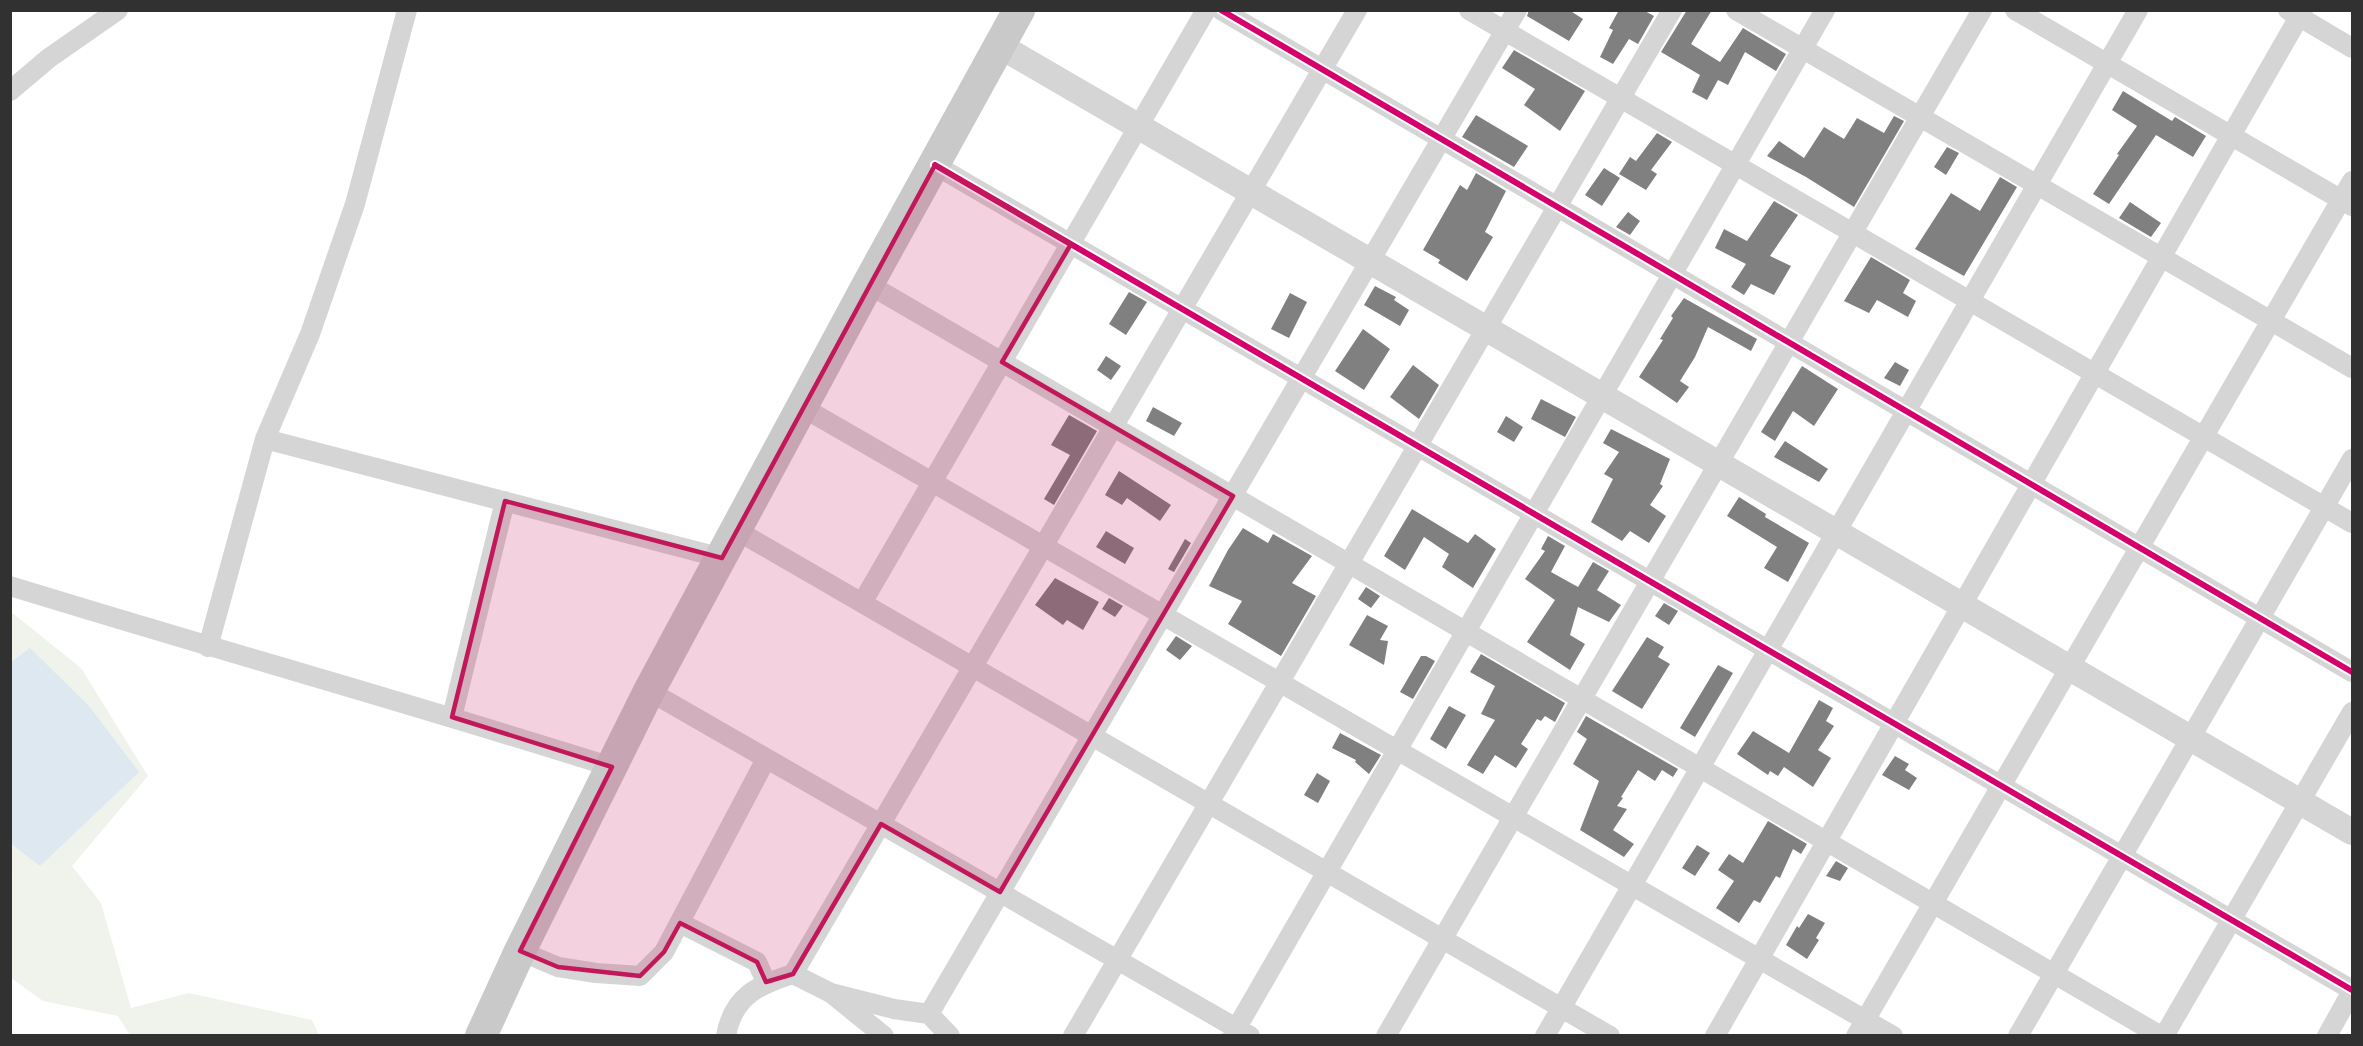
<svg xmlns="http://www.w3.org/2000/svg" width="2363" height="1046" font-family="'DM Sans',sans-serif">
  <rect width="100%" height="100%" fill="#fff"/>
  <!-- green -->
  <path fill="#f0f3ec" d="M10,611L81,668L148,776L72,866L101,903L131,1008L189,993L312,1020L319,1035H130L118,1016L43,1001L11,978L10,880L13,877L10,874Z"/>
  <!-- water -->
  <path fill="#dde8f1" d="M30,648L89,706L139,772L40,866L10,843L11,662Z"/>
  <!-- building -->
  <path fill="#808080" d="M1529,10H1569L1583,19L1569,41L1527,16Z
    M1619,10H1643L1654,16L1638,44L1629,39L1613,64L1600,57L1613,30L1609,28Z
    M1687,10H1712L1691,44L1720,62L1743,28L1786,54L1776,71L1745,52L1728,85L1718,80L1707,100L1692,92L1700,75L1661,52Z
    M1514,50L1585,91L1560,131L1524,105L1535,89L1502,68Z
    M2123,91L2172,121L2175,117L2206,136L2193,157L2156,135L2109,204L2093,194L2119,155L2117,154L2137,126L2112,110Z
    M1476,115L1528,146L1514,167L1462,137Z
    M1894,116L1904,121L1854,207L1806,177L1767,156L1779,141L1804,158L1824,127L1844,139L1857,118L1884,133Z
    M1657,133L1672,142L1651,170L1657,174L1646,190L1619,174L1630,157L1636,161Z
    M1947,147L1959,153L1946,175L1934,167Z
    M1604,168L1620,178L1602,206L1585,195Z
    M1476,173L1506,191L1485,232L1493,237L1467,281L1438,263L1440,260L1423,250L1460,185L1467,190Z
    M2000,177L2017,187L1964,276L1915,249L1951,193L1980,211Z
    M1774,201L1798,215L1770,256L1791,266L1774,295L1751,284L1744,295L1731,287L1746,264L1715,248L1724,229L1747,241Z
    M2130,202L2161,223L2151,237L2119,218Z
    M1628,212L1640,221L1630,235L1616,227Z
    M1871,257L1910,280L1903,293L1916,301L1908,317L1877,300L1869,313L1844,301Z
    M1375,286L1396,297L1394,300L1409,310L1400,326L1364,305Z
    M1129,292L1147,302L1126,335L1109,324Z
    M1290,293L1307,302L1289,338L1271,329Z
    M1684,298L1757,339L1751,351L1708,327L1695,357L1680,381L1689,387L1677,403L1639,377L1663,340L1660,339L1673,318L1671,316Z
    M1363,329L1390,349L1364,390L1335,371Z
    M1106,356L1121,366L1111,380L1097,370Z
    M1895,362L1909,370L1900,386L1884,378Z
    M1413,365L1439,385L1419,419L1390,397Z
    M1802,366L1838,389L1814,426L1793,411L1775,441L1761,432Z
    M1541,399L1576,417L1565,437L1531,419Z
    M1153,407L1182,423L1174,436L1146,421Z
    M1069,415L1097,431L1054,505L1044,499L1070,455L1051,445Z
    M1506,416L1523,427L1514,442L1497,432Z
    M1611,429L1670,459L1660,484L1663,486L1650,505L1666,516L1649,543L1630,531L1622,541L1591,522L1613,479L1604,474L1619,452L1603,443Z
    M1785,441L1828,469L1819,482L1774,457Z
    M1119,471L1171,505L1160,521L1127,498L1122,505L1105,495Z
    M1739,497L1766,514L1765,517L1809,543L1788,582L1764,568L1777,547L1727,516Z
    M1412,509L1468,543L1475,534L1496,549L1473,588L1442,567L1449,554L1424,537L1405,570L1384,556Z
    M1243,528L1268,543L1273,534L1312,556L1292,583L1316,596L1281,656L1228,624L1242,601L1209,586L1228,550Z
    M1106,531L1134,548L1125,564L1096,547Z
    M1548,536L1565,546L1551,572L1578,587L1593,562L1609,571L1597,590L1621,605L1609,622L1578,607L1570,635L1585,644L1570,670L1527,642L1555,600L1525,579L1545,551L1541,549Z
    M1185,539L1191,543L1174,572L1168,569Z
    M1055,578L1099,602L1083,630L1067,620L1063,625L1035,605Z
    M1366,587L1380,596L1371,608L1358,599Z
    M1109,598L1123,606L1115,617L1102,609Z
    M1664,603L1678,611L1669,625L1655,616Z
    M1367,615L1388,626L1380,640L1388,641L1384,665L1349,645Z
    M1176,636L1192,646L1180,660L1166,650Z
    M1647,637L1664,647L1658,657L1670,664L1642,709L1612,691Z
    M1481,654L1565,703L1555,722L1545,716L1541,721L1537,719L1521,744L1528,749L1516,768L1495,755L1483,774L1467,765L1495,720L1481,714L1495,686L1470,672Z
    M1421,656H1426L1435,661L1413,699L1400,692Z
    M1718,665L1733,673L1695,737L1680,728Z
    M1819,700L1833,708L1826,721L1834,726L1818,750L1831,758L1813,787L1784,767L1778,776L1770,771L1768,775L1737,754L1753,731L1789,753Z
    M1449,706L1466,715L1446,749L1430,739Z
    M1586,716L1678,769L1673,777L1662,770L1655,781L1638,770L1621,797L1623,798L1617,806L1627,809L1613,830L1634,844L1624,857L1580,830L1599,781L1573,764L1587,739L1577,732Z
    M1340,733L1381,755L1369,774L1355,762L1356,760L1332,748Z
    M1895,756L1909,764L1905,770L1917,778L1909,790L1882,775Z
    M1317,773L1330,781L1318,803L1304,795Z
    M1768,821L1807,844L1801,854L1793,849L1780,878L1776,876L1760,903L1754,900L1739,923L1716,908L1734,881L1718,870L1729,854L1743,863Z
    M1697,845L1710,853L1695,876L1682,868Z
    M1836,861L1848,868L1840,881L1826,876Z
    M1808,914L1825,923L1816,938L1819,940L1807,959L1786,945L1797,926L1799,928Z"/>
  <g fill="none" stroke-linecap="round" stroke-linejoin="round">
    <!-- minor -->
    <path stroke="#d5d5d5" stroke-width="20" d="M1221,10L2352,672
      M1469,10L2352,523
      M1736,10L2352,368
      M2015,10L2352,206
      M2288,10L2352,48
      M10,91L49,58L118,10
      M935,165L2352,990
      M868,284L2161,1036
      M802,407L1893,1036
      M265,439L722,558
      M736,530L1610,1036
      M10,586C211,648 413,704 612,767
      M862,603L1206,10
      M208,647L265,439L310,334L355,204L407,10
      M649,691L1250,1036
      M452,717L505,501
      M680,923L757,962L766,982
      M520,951L558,967L596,973L640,976L664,952L766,759
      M793,974L831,993L884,1036
      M831,993L894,1009L929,1014L950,1036
      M929,1014L1517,10
      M726,1036C733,996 758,985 793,974L1357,10
      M1073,1036L1672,10
      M1232,1036L1825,10
      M1386,1036L1982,10
      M1545,1036L2138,10
      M1715,1036L2303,10
      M1856,1036L2352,181
      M2018,1036L2352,459
      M2164,1036L2352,712
      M2327,1036L2352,991"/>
    <!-- tertiary -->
    <path stroke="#d5d5d5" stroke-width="26" d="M1000,46L2352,832"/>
    <!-- primary -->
    <path stroke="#c9c9c9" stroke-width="32" d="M481,1036L520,951L649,691L868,284L1019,10"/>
    <defs>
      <path id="cycleway" d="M1221,10L2352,672
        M935,165L2352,990"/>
    </defs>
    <!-- cycleway casing -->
    <use href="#cycleway" stroke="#fff" stroke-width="10"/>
    <!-- cycleway -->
    <use href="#cycleway" stroke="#d6006c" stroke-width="6"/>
  </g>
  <!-- marked area -->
  <path fill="#c2185b" fill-opacity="0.2" stroke="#c2185b" stroke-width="4.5" stroke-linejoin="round" d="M935,165L1071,244L1002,362L1233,496L1000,892L881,824L793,974L766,982L757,962L680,923L664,952L640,976L558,967L520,951L612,767L452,717L505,501L722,558Z"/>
  <!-- border -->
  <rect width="2363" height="1046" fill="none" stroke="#313131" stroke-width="24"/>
</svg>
